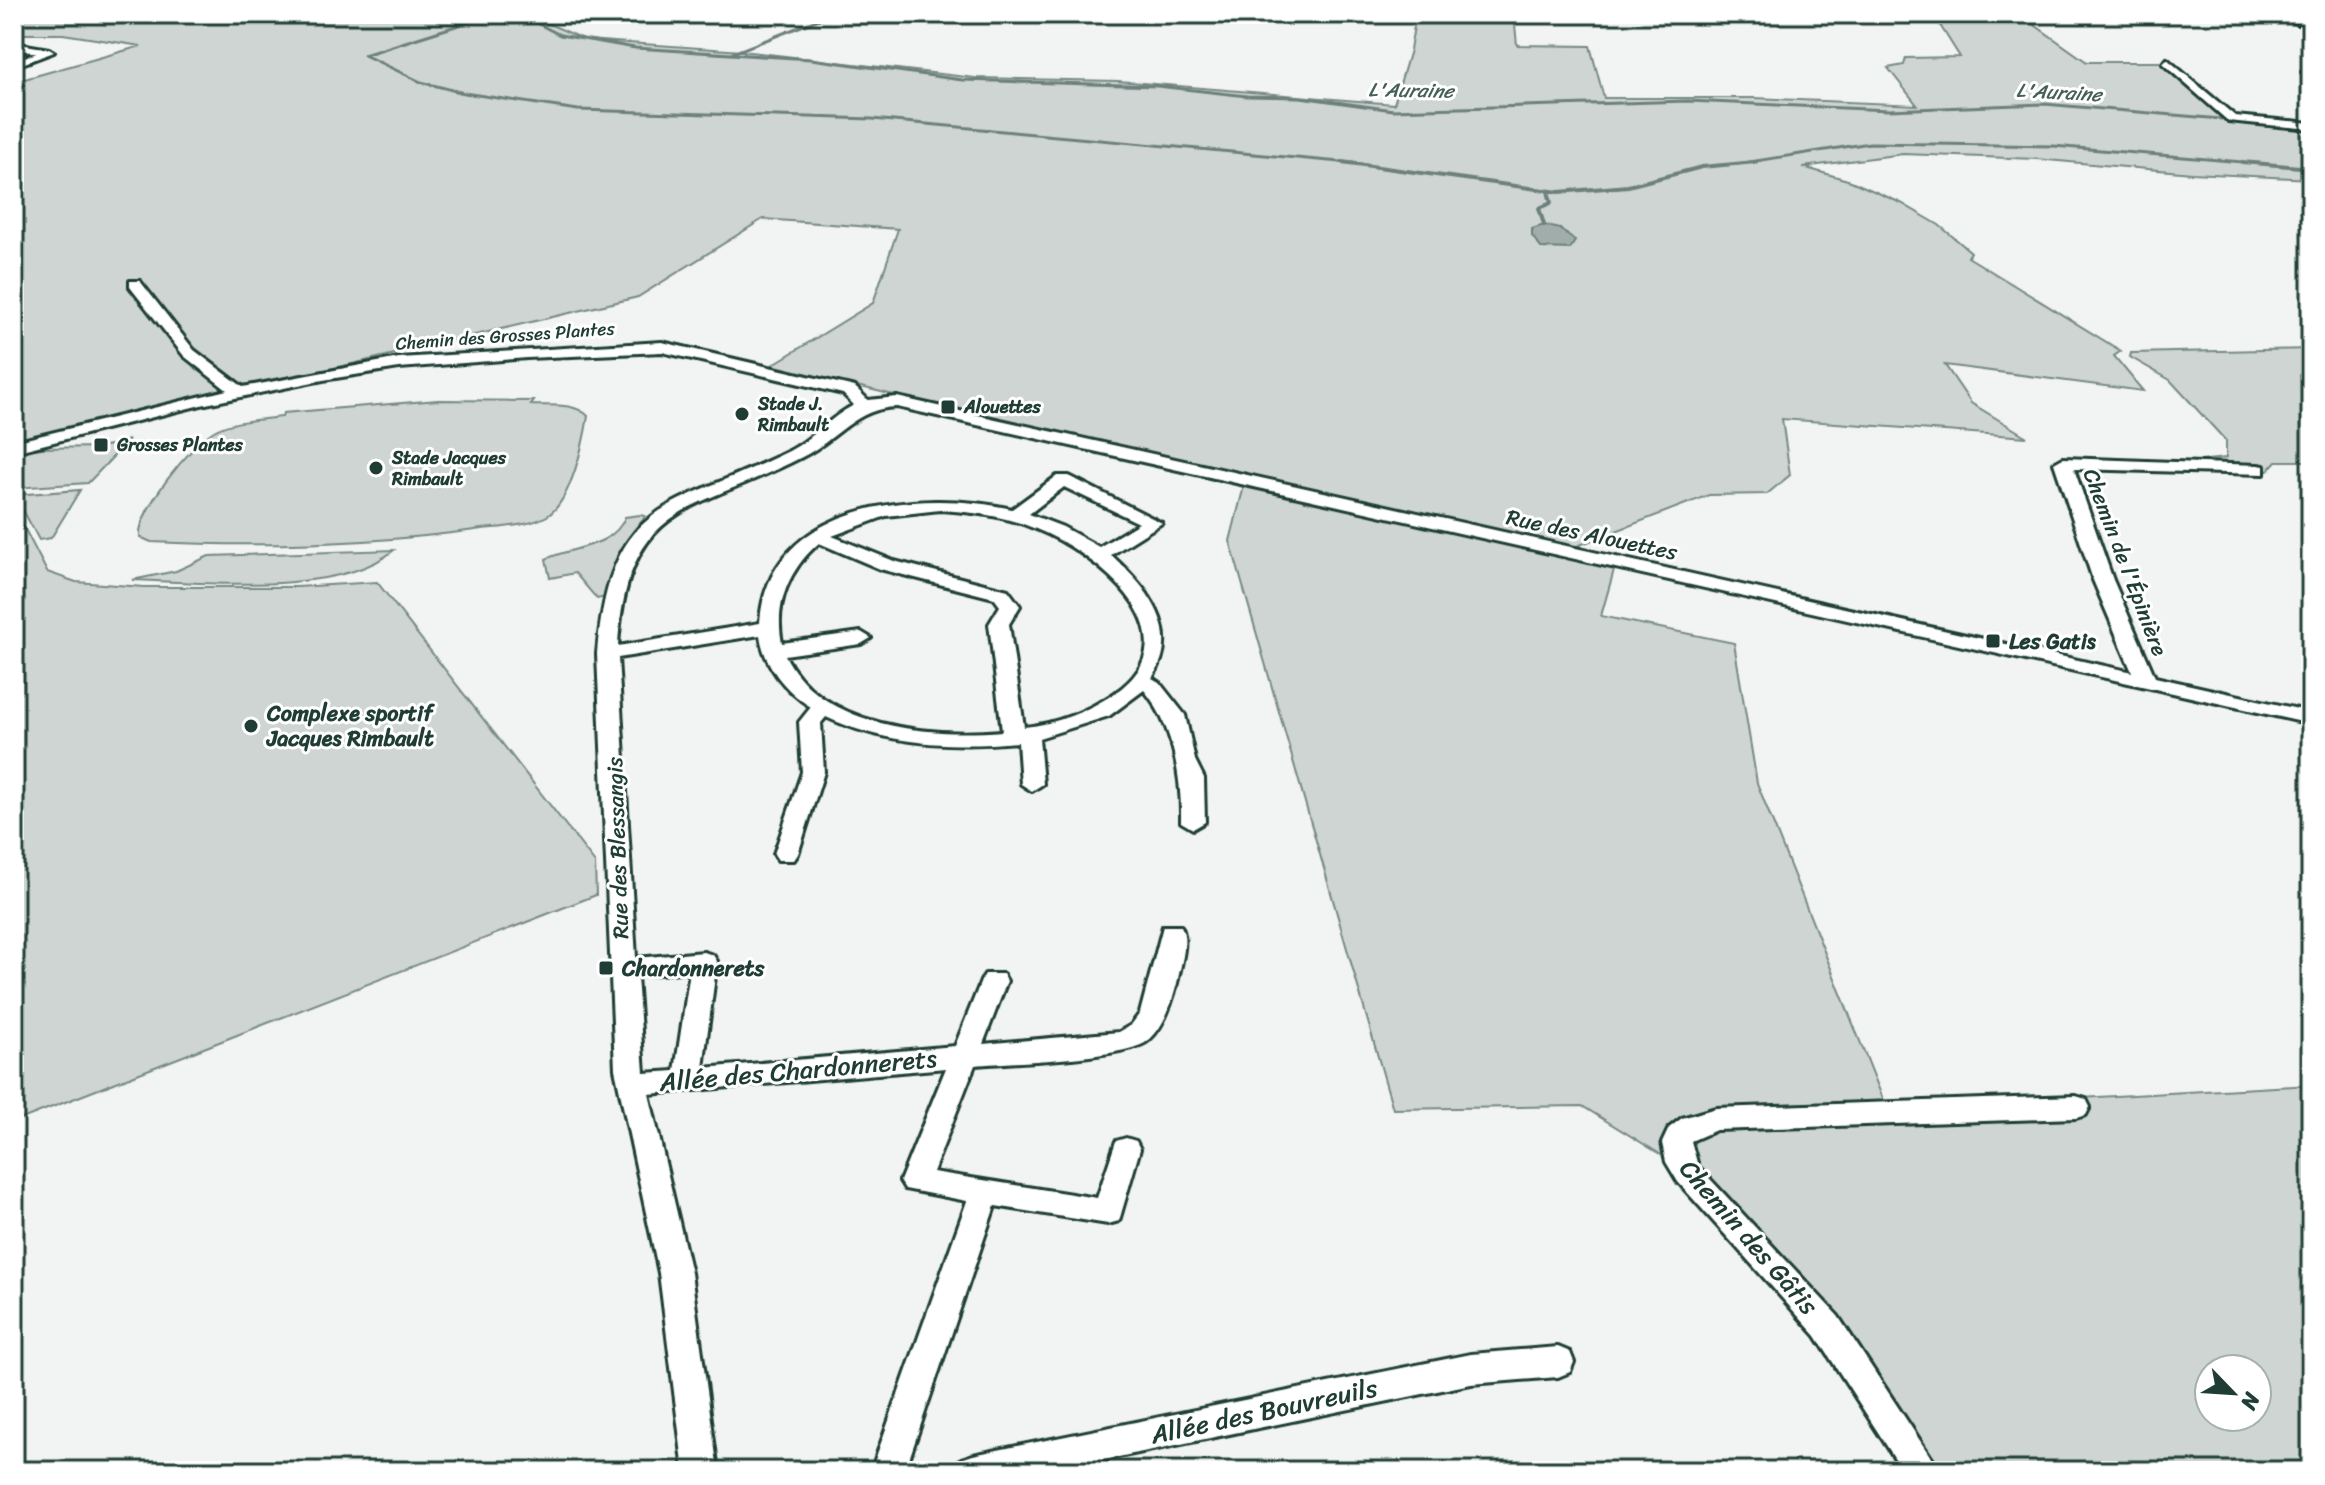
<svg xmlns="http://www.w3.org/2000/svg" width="2325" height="1485" font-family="Sriracha,sans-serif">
  <rect width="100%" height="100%" fill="#f2f3f3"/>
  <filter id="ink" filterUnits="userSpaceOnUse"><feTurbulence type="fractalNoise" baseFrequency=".0125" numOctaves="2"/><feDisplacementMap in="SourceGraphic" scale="16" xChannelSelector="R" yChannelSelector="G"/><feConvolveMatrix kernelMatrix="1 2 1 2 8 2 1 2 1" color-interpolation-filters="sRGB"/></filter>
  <g filter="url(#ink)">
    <!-- green -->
    <path fill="#ced5d3" stroke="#768984" stroke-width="2" fill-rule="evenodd" d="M14,14H526L586,40L742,51L975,78L1118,81L1394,104L1410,50L1416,14H1514L1517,45L1590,46L1604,98H1754L1917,105L1888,68L1904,65L1906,58L1960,57L1933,14H2019L2087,62H2167L2232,119L2311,126V179L2192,173L2036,159L1903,154L1803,167L1851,181L1901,203L1939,225L1971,252L1968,257L2121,351L2114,356L2143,391L1945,365L1971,403L2027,437L1782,419L1790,475L1767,494L1709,495L1564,551L1616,563L1601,616L1734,643L1757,783L1887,1109L2311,1085V1471H1921L1689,1172L1582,1106L1393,1109L1230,541L1245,482L772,365L873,303L898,229L763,219L638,297L237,391L213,393L14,445V82L141,46L63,34H14ZM2209,1369H2257V1417H2209Z
      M2311,349V461H2277L2268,471L2188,468V462L2226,458V441L2170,380L2130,357L2131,353Z
      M438,400L534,401L531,405C549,406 575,402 588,416C584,441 571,502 547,516C528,527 496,527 475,530C367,545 260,547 151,542L140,537C137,511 192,444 214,431C233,420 260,420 282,417L283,413Z
      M129,440L88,483L14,488V452C57,442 92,454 129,440Z
      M80,490L51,538L39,540L15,495Z
      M14,508L47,572L76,582L144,587H297L377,582L595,863L596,895L14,1122Z
      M640,515L645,516L643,520C621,542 611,567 606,597L597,599L575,573L550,578L546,559C570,547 614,548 625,517Z
      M394,550C340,597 202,582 132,580L176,571L209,556Z"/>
    <!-- water -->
    <path fill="#a1adaa" stroke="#6d807b" stroke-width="2" d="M1544,225L1560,229L1575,241L1570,249L1541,248L1532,236V229Z"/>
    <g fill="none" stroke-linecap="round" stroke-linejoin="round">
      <!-- stream-far1 -->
      <path stroke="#6d807b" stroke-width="3" d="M494,14L364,55L421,82L464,93L578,110L872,119L1362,164
        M519,14L560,35L635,48L811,59L962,80L1157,86L1247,96L1300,97L1393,110L1688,101L1889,110L2044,104L2233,120
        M733,53L832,14
        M2249,122L2311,129
        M1737,164L1870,143L2053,146L2266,164"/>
      <!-- stream -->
      <path stroke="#6d807b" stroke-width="4" d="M1342,162L1559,192L1628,186L1702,167L1756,162
        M2242,162L2311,168
        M1544,225L1539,208L1551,203L1548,191"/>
      <defs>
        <path id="minor" d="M14,43L49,49L54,52L14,67V61L37,53L14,49Z
          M2167,59L2235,116L2311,123V129L2228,121L2163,64Z
          M130,281H140L194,350L243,387L399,358L662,342L855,387L868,400L897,397L2132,672L2093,580L2054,463L2063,458L2258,465L2264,466V474L2074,469L2113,580L2155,677L2311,712V724L897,407C855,408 837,440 802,457C692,514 628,499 618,646L760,623C767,502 920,488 1012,509L1057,476H1069L1162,523L1111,555C1147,587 1184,631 1152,678L1159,682L1185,715L1195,760L1204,778L1205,822L1193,829L1181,822C1182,778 1173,724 1144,690L1109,716L1039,738L1043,784L1032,791L1021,784L1018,742C953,748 886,745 826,717L821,723L824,772L798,854L794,860H778L774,854L802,772L799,722L811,707C785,691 764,665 760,635L618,658L636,958L704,952L713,955L717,961L703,1068L955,1046L981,981L985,974H1003L1007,981L983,1044L1119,1032L1131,1025L1140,1013L1163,926H1181C1189,940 1181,964 1178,979C1173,1000 1165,1026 1149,1040C1128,1059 1008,1062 975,1065L933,1172L1097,1198L1116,1141L1126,1138L1136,1141L1140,1149L1119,1221L1108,1224L995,1206L905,1471H871L967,1201L905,1189L900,1181L946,1068L649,1094L691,1273L718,1471H684L659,1273L615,1069L597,654C611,496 668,511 789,451C813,439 830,417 854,405L843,394L662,352L527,358L399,368L323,380L201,405L14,452V442L227,390L184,356L130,287ZM1064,487L1139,523L1099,547L1063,527L1029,514ZM940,510C973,512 1006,516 1036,529C1094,552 1200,634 1115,693C1088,711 1056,724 1024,727L1009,624L1020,606L1008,590L894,561L832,536L886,516ZM819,543L880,569L994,598L1000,606L989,624L1002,731C931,737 822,729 785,655L861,644L871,638L861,632L782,643C774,604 789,569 819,543ZM690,971L675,1071L644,1073L637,976Z
          M2076,1096L2086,1099L2090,1107L2086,1115L2076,1118L1716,1130L1691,1141L1698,1166L1838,1316L1940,1471H1903L1816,1336L1678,1182L1666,1162L1662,1143L1669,1128L1682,1118L1716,1108Z
          M1558,1347L1570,1352L1574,1362L1570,1372L1558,1377L1471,1384L1051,1471H956L961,1459L973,1455L1471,1354Z"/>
        <path id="major" d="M2277,14H2293L2311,22V30Z"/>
      </defs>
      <!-- minor casing -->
      <use href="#minor" stroke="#1f3d34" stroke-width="6"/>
      <!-- major casing -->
      <use href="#major" stroke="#1f3d34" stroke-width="6"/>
      <!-- minor -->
      <use href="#minor" fill="#fff" fill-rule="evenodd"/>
      <!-- major -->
      <use href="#major" fill="#fff" fill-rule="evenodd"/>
    </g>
  </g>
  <!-- markers -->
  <g fill="#1f3d34" stroke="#fff" stroke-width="3">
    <rect x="940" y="399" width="16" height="16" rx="4"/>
    <circle cx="742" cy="414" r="8"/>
    <rect x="93" y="437" width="16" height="16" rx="4"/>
    <circle cx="376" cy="468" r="8"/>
    <rect x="1985" y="633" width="16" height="16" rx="4"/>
    <circle cx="251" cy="726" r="8"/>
    <rect x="598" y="960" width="16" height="16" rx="4"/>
  </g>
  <g text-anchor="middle" stroke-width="6" stroke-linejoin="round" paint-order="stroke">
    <!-- far-street labels -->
    <g font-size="18" fill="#1f3d34" stroke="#fff">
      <text transform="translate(505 336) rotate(-4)" y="6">Chemin des Grosses Plantes</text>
    </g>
    <!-- far-poi labels -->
    <g font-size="18" font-weight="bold" fill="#1f3d34" stroke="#fff" text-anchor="start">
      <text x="758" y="410">Stade J.<tspan x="758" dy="21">Rimbault</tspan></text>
      <text x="964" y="413">Alouettes</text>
      <text x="117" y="451">Grosses Plantes</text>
      <text x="392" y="464">Stade Jacques<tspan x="392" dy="21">Rimbault</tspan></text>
    </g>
    <!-- far-water labels -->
    <g font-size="20" font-style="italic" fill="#465f57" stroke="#fff">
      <text transform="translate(1411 90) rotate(1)" y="7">L'Auraine</text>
      <text transform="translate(2059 92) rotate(3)" y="7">L'Auraine</text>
    </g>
    <!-- street labels -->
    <g font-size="22" fill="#1f3d34" stroke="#fff">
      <text transform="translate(1592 534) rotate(12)" y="8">Rue des Alouettes</text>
      <text transform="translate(2126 562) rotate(69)" y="8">Chemin de l'Épinière</text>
      <text transform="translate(617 848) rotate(-92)" y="8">Rue des Blessangis</text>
    </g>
    <!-- poi labels -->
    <g font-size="22" font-weight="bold" fill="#1f3d34" stroke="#fff" text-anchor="start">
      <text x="2009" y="649">Les Gatis</text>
      <text x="267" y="721">Complexe sportif<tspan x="267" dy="25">Jacques Rimbault</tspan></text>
      <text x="622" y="976">Chardonnerets</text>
    </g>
    <!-- near-street labels -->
    <g font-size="26" fill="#1f3d34" stroke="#fff">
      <text transform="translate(798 1070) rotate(-5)" y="9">Allée des Chardonnerets</text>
      <text transform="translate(1749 1237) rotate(49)" y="9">Chemin des Gâtis</text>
      <text transform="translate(1264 1411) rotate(-12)" y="9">Allée des Bouvreuils</text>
    </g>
  </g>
  <!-- margin -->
  <rect width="2325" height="1485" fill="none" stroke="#fff" stroke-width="48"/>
  <rect x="24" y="24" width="2277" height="1437" fill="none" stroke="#1f3d34" stroke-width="3" filter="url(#ink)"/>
  <!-- north arrow -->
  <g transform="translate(2233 1393) rotate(115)"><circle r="38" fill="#ffffff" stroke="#a5b1ae" stroke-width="2"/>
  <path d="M0-6L14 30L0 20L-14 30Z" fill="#1f3d34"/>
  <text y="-12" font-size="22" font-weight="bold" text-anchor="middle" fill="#1f3d34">N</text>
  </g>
</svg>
